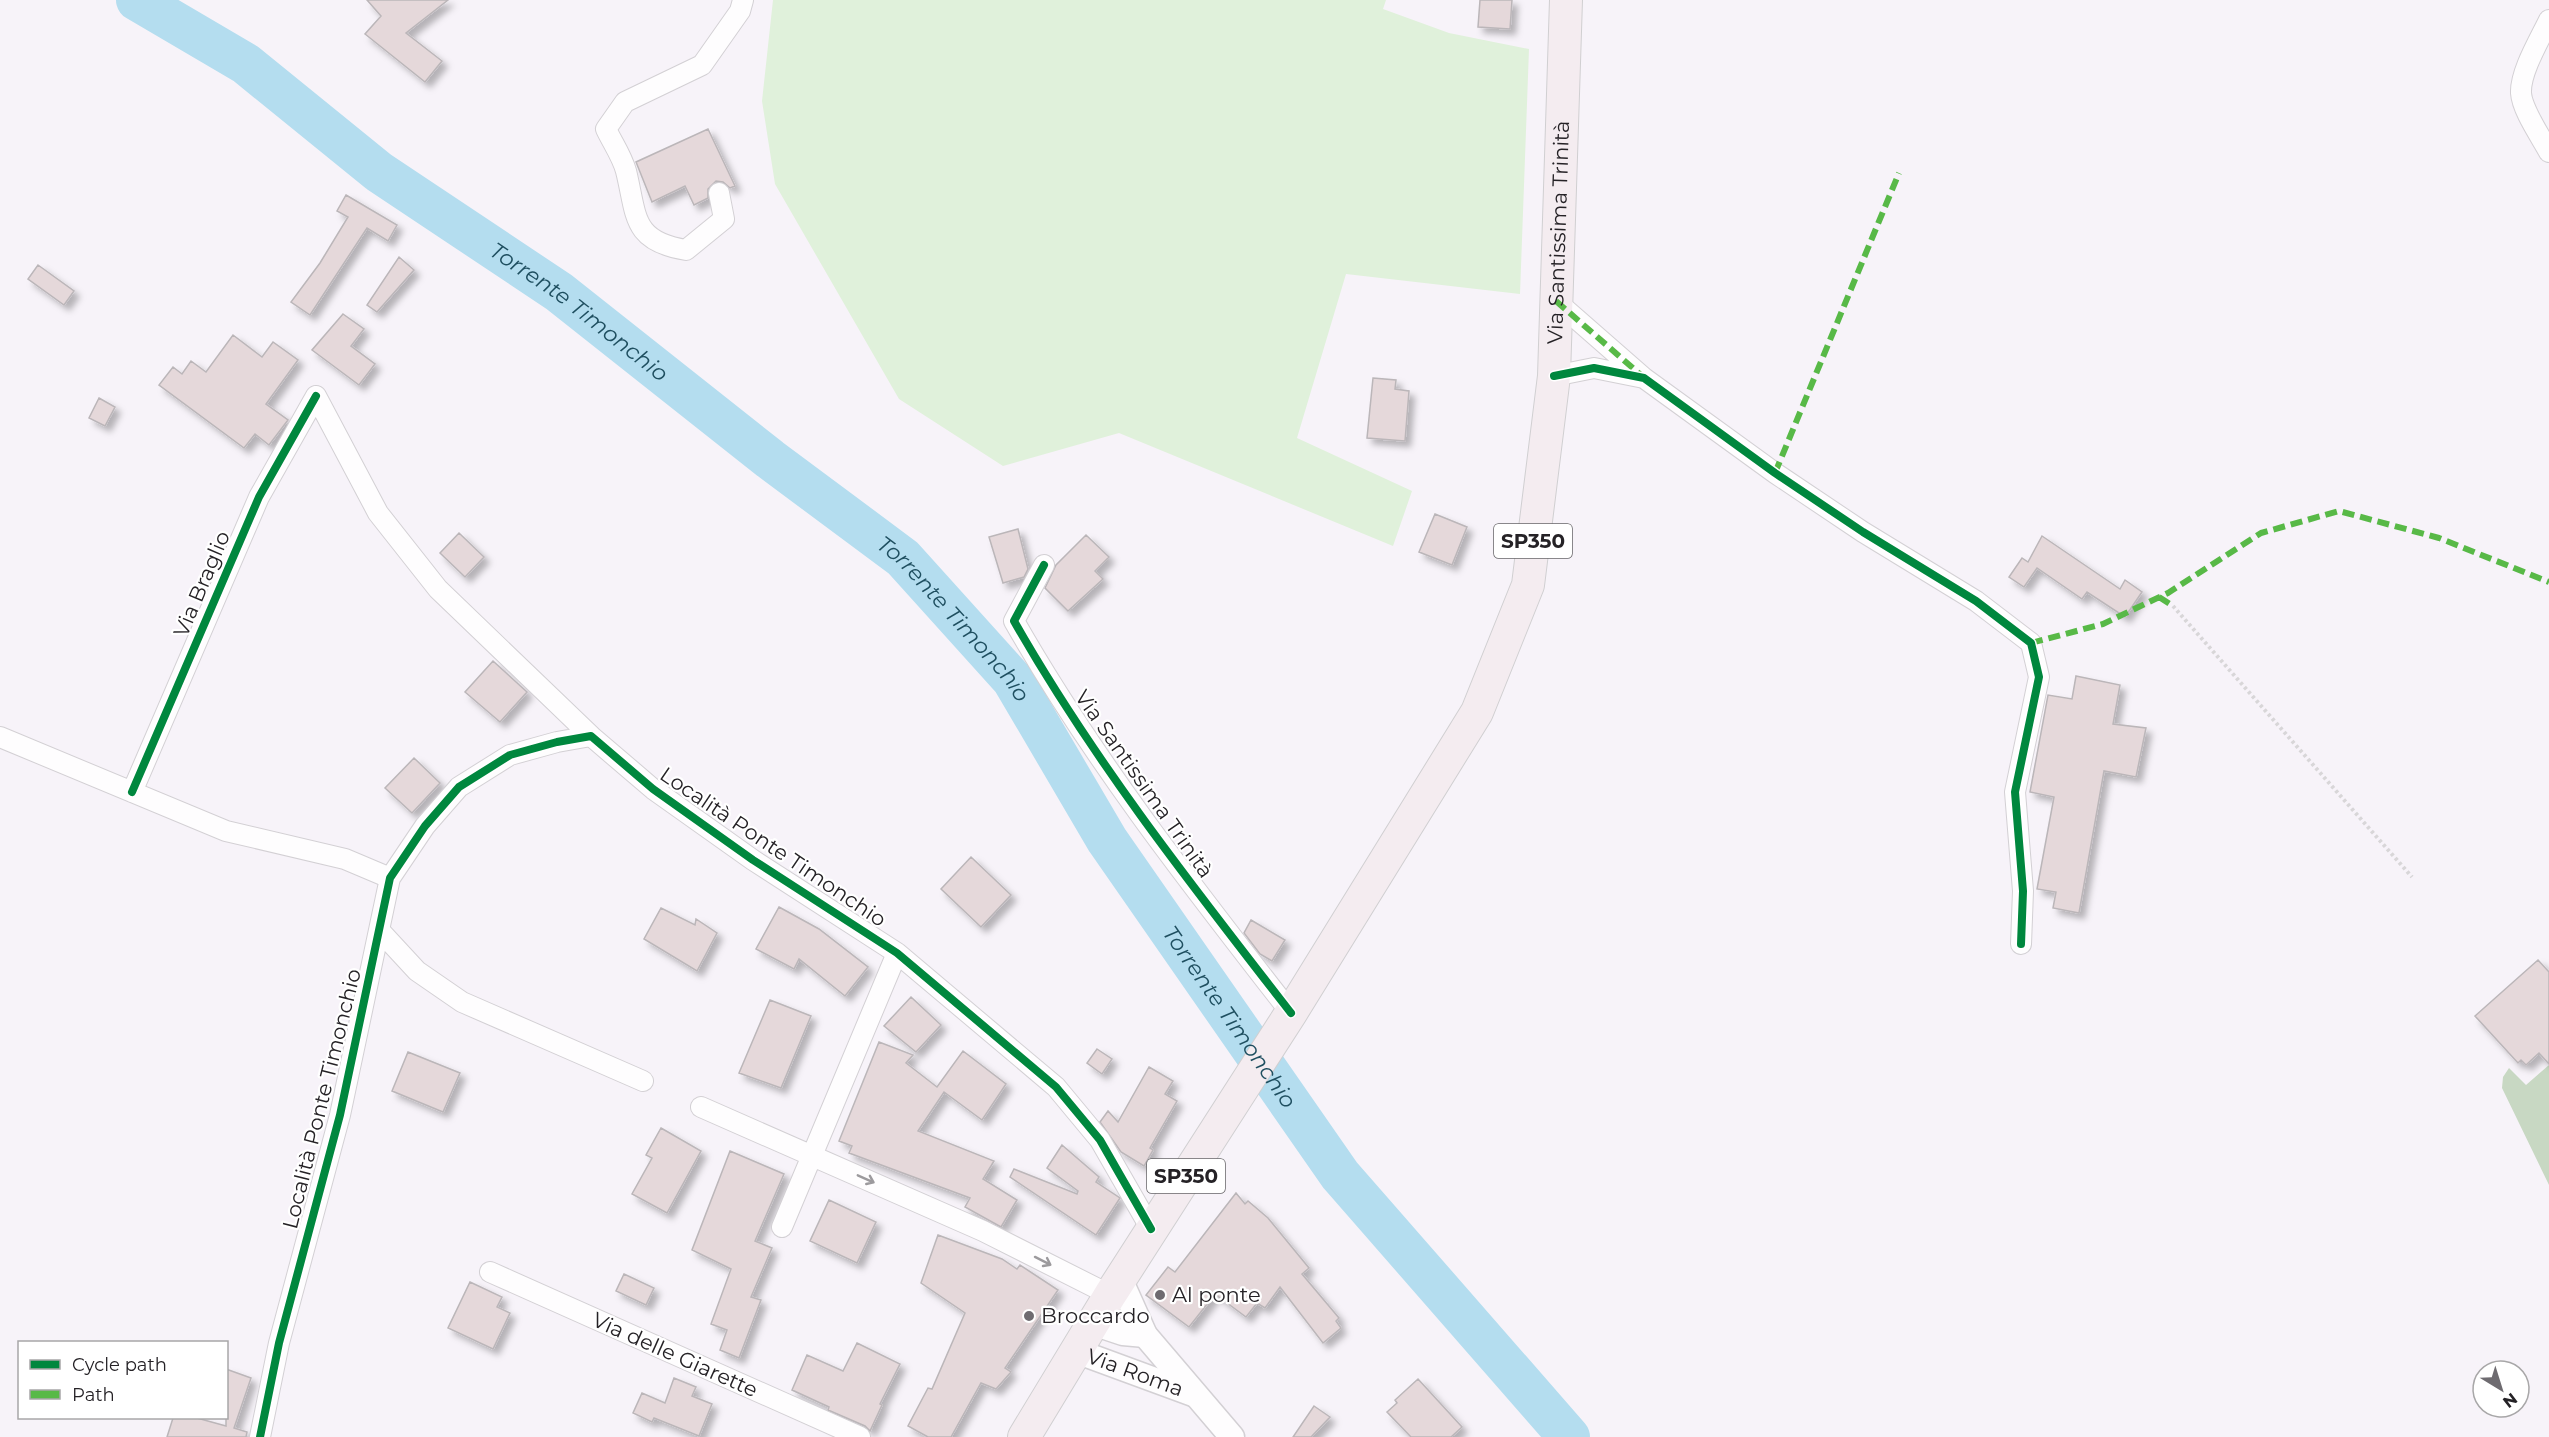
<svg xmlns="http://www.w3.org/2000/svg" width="2549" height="1437" font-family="Montserrat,sans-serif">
  <defs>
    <filter id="shadow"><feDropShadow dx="5.5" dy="5.5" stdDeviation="3" flood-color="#0004"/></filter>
  </defs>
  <rect width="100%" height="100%" fill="#f7f3f9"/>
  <!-- green -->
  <path fill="#e0f1db" d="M773,0H1386L1383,9L1449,33L1529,49L1520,294L1346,274L1297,438L1412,491L1393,546L1119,433L1003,466L899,399L775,184L762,101Z"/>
  <!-- forest -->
  <path fill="#c8d8c3" d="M2549,1065V1185L2502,1088L2503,1077L2509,1068L2526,1085Z"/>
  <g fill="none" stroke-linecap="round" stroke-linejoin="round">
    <!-- river -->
    <path stroke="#b4ddef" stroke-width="42" id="s1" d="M137,0L246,64L379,172L559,292L770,459L903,558L1013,680L1107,840L1340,1175L1569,1437"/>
  </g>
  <!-- building -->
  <path fill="#e5d8da" stroke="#bbb6b9" stroke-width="1.5" filter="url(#shadow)" d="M367,0H448L406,33L442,61L425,82L365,34L381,16Z
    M1480,0H1512L1510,29L1478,27Z
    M708,129L735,186L730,188L723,182L716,181L708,189V198L694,205L685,186L652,202L636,162Z
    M346,195L397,225L388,241L367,228L310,315L291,302L320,263L348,217L337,211Z
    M399,257L414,270L377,312L367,305Z
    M38,265L74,291L64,305L28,279Z
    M343,314L364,329L351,346L375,364L359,385L312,350Z
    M233,335L262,357L273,342L298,360L266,404L288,420L269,445L255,434L244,448L159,385L173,367L182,374L191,361L206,372Z
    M1373,378L1396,380L1395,389L1409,391L1405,441L1367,438Z
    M99,398L115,407L105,426L89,418Z
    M1435,514L1467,527L1452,565L1419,552Z
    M1018,529L1028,569L1024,577L1003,583L989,537Z
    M459,533L484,557L465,577L440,553Z
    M1086,535L1109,557L1095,571L1103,579L1068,611L1045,588L1056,565Z
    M2042,536L2120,589L2125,580L2142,592L2125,617L2087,592L2082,599L2037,568L2024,587L2009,577L2022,558L2028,562Z
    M493,661L527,692L500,722L465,692Z
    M2076,676L2120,685L2113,724L2146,728L2136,777L2104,771L2079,913L2053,908L2056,892L2037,889L2054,797L2030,792L2048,695L2072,699Z
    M414,758L440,783L412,813L385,788Z
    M971,857L1011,895L981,927L941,889Z
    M779,907L819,929L868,967L845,996L799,959L794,969L756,949Z
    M661,908L695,925L696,919L717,933L697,971L644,939Z
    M1251,920L1285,940L1272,961L1260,954L1244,933Z
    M2538,960L2549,972V1064L2539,1053L2526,1065L2521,1060L2518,1063L2475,1016Z
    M911,997L941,1025L916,1052L884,1026Z
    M770,1000L811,1016L781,1088L739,1073Z
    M879,1042L913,1055L906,1063L937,1087L963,1051L1006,1084L982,1120L944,1092L918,1131L994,1161L983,1179L1017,1200L1001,1227L965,1207L970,1198L849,1153L852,1146L839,1141Z
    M1097,1049L1112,1059L1102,1074L1087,1063Z
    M408,1052L460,1073L443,1112L392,1091Z
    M1149,1067L1173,1081L1165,1094L1177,1101L1150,1148L1153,1150L1144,1166L1121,1152L1100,1122L1108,1111L1118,1122Z
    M661,1128L701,1151L667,1213L632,1194L652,1158L646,1155Z
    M1062,1145L1099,1177L1096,1182L1120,1198L1096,1235L1010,1177L1014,1169L1077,1194L1078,1191L1047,1168Z
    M730,1151L784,1174L755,1241L772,1248L751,1297L761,1300L739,1358L720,1350L727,1330L711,1324L731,1269L692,1250Z
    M1236,1193L1245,1204L1248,1201L1268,1218L1309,1268L1302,1274L1339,1318L1336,1321L1341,1328L1323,1343L1280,1287L1265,1308L1257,1303L1246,1317L1215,1294L1189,1327L1146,1295L1168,1267L1175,1272Z
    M829,1200L876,1222L857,1263L810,1241Z
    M938,1235L1002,1259L1017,1269L1020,1265L1058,1290L1005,1368L1011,1372L996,1389L981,1383L951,1437H928L908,1426L928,1388L932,1389L965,1313L921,1283Z
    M624,1274L654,1288L646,1305L616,1291Z
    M470,1282L502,1297L497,1307L510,1313L493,1349L448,1328Z
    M857,1343L900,1364L880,1404L882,1405L870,1431L865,1426L828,1410L829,1407L792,1390L807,1355L843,1371Z
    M226,1369L251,1378L234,1428L247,1432L246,1437H167L173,1418H197L226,1426Z
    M674,1378L696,1387L692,1396L712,1404L699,1436L654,1418L652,1422L633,1413L642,1393L665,1403Z
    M1418,1379L1462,1427L1451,1437H1411L1387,1412L1397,1403L1395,1400Z
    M1314,1406L1330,1417L1311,1437H1293Z"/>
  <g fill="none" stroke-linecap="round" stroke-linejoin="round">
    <defs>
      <path id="minor" d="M2549,20C2540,39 2520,72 2521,93C2522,110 2541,137 2549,152
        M719,193L724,219L686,250C631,241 637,215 626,171C622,156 612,142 606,129L625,102L702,65L740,11L743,0
        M1556,301L1644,378
        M1554,376L1594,368L1644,378L1775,473L1863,532L1976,601L2031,643L2039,677L2015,792L2023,891L2021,944
        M316,396L378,513L438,589L591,736
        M1044,565L1014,621C1093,760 1193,887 1291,1013
        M0,737L226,831L345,859L390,878
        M132,792L259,497L316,396
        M380,931L417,971L462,1002L643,1081
        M701,1107L983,1231L1110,1295
        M782,1227L897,953
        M490,1272L860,1437
        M260,1437L279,1343L340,1115L390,878L425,826L459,787L510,755L557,742L591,736L653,789L753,860L897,953L1056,1087L1100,1140L1151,1229"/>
      <g id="tertiary">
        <path d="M1120,1279L1145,1335L1232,1437"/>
        <path d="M1093,1323L1123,1333L1145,1335"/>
        <path id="s2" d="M1076,1351L1193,1394"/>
      </g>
      <g id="primary">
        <path id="s3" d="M1024,1437L1110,1295L1291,1013L1477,712L1528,585L1554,376L1566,0"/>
      </g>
    </defs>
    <!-- minor casing -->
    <use href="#minor" stroke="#d3d0d4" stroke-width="22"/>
    <!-- tertiary casing -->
    <use href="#tertiary" stroke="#d3d0d4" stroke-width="27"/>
    <!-- primary casing -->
    <use href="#primary" stroke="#d0cfd1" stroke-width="34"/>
    <!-- path -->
    <path stroke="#d8d6d8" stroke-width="4" stroke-dasharray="3 3" stroke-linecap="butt" d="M2173,606L2412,877"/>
    <!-- minor -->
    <use href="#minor" stroke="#fefdfe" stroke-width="20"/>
    <!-- tertiary -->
    <use href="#tertiary" stroke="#fefdfe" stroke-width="24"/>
    <!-- primary -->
    <use href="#primary" stroke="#f4ecf0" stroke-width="32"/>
    <!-- quiet -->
    <path stroke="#58b947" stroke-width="6" stroke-dasharray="12 6" stroke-linecap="butt" d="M1556,301L1642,376
      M1775,473L1899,173
      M2159,597L2173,606
      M2031,643L2103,624L2168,593L2261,533L2339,511L2439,538L2549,582"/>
    <defs>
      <path id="cycleway" d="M1554,376L1594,368L1644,378L1775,473L1863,532L1976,601L2031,643L2039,677L2015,792L2023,891L2021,944
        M1044,565L1014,621C1093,760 1193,887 1291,1013
        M132,792L259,497L316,396
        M260,1437L279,1343L340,1115L390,878L425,826L459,787L510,755L557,742L591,736L653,789L753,860L897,953L1056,1087L1100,1140L1151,1229"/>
    </defs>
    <!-- cycleway casing -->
    <use href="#cycleway" stroke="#fff" stroke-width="11"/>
    <!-- cycleway -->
    <use href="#cycleway" stroke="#00873e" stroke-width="8"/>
  </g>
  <!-- one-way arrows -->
  <defs><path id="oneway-shaft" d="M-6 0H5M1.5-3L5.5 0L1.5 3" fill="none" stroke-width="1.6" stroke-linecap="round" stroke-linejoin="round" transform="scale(1.5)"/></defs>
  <g stroke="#9c9a9d">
    <use href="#oneway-shaft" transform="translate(866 1179) rotate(24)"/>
    <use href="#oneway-shaft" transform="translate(1043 1261) rotate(27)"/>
  </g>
  <!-- markers -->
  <g fill="#6e6b70" stroke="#fff" stroke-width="2">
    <circle cx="1160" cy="1295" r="6"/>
    <circle cx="1029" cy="1316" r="6"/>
  </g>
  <g text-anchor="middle" stroke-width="4.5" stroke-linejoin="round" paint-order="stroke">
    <!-- shield labels -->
    <g fill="#fff" stroke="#666467" stroke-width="1.5">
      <rect x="1494" y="524" width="78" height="34" rx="4.5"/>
      <rect x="1147" y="1159" width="78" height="34" rx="4.5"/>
    </g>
    <g font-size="20" font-weight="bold" fill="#252226">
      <text x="1533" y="548">SP350</text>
      <text x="1186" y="1183">SP350</text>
    </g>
    <!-- street labels -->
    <g font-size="21" fill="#252226" stroke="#fff">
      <text dy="7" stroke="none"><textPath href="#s3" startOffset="1346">Via Santissima Trinità</textPath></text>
      <text transform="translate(202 584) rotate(-67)" y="7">Via Braglio</text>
      <text transform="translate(1144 784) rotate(55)" y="7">Via Santissima Trinità</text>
      <text transform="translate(773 847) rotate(34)" y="7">Località Ponte Timonchio</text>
      <text transform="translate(322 1099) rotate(-76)" y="7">Località Ponte Timonchio</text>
      <text transform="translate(675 1355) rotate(24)" y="7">Via delle Giarette</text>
      <text dy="7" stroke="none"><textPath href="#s2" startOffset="63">Via Roma</textPath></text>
    </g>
    <!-- poi labels -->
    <g font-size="21" fill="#252226" stroke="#fff" text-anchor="start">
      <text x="1172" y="1302">Al ponte</text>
      <text x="1041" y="1323">Broccardo</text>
    </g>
    <!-- water labels -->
    <g font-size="22" font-style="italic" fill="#1f4f60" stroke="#fff">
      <text dy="8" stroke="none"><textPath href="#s1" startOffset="542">Torrente Timonchio</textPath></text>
      <text dy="8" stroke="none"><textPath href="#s1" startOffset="1028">Torrente Timonchio</textPath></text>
      <text dy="8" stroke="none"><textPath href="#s1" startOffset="1514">Torrente Timonchio</textPath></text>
    </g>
  </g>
  <!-- legend -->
  <rect x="18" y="1341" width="210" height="78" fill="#ffffff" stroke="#a8a7a8" stroke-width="1.5"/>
  <rect x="30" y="1360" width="30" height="9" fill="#00873e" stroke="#a8a7a8" stroke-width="1.5"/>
  <text x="72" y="1371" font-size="18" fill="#252226">Cycle path</text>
  <rect x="30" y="1390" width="30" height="9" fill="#58b947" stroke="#a8a7a8" stroke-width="1.5"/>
  <text x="72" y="1401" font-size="18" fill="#252226">Path</text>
  <!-- north arrow -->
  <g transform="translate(2501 1389) rotate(142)"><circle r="28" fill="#ffffff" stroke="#a8a7a8" stroke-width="1.5"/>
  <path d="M0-4.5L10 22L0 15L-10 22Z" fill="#6e6b70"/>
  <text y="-9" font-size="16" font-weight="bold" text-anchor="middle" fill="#252226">N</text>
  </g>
</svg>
